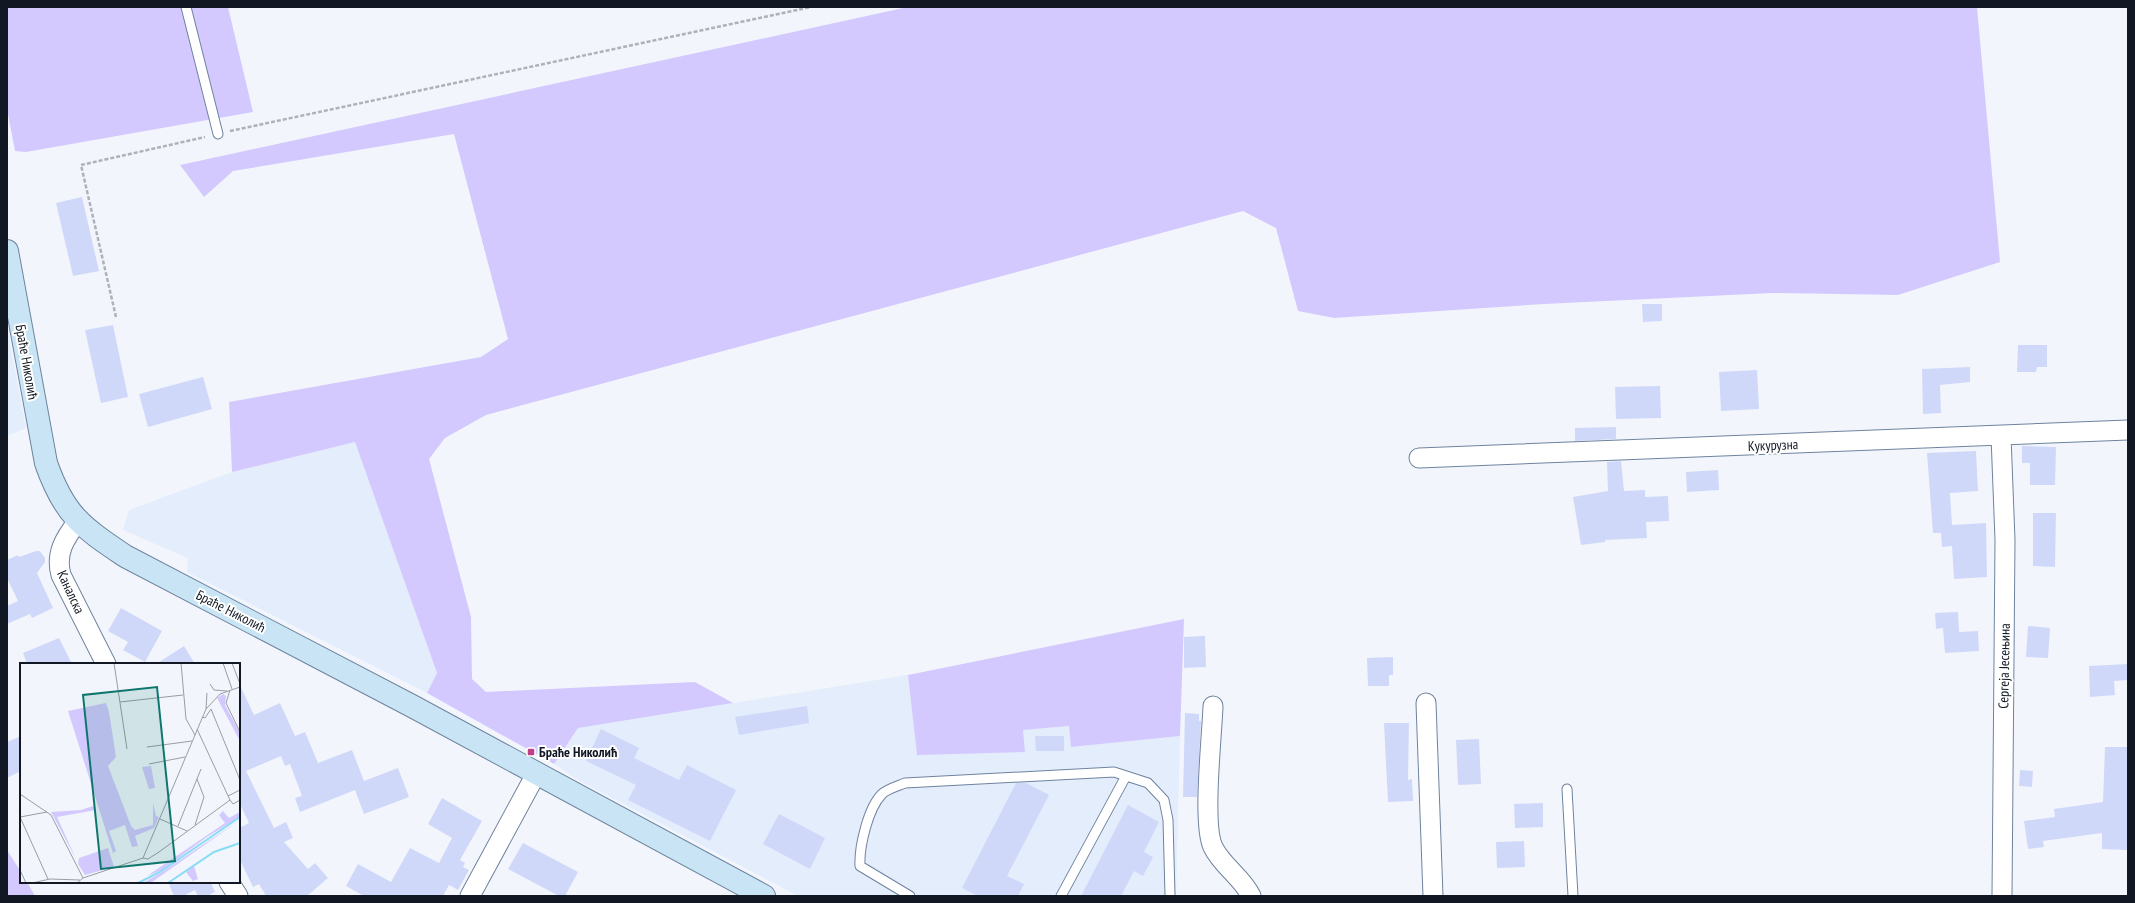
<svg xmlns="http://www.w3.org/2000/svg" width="2135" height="903" font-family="'PT Sans Narrow',sans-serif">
  <rect width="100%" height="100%" fill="#f2f6fc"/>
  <!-- built -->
  <path fill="#e3edfc" d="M7,327L26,428L7,436Z
    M355,442L437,673L427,693L187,572L188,558L123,530L129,510L232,472Z
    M908,675L917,754L1024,752L1022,730L1069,726L1071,747L1180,736L1176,896H798L578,780L554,764L578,728Z"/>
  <!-- green -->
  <path fill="#d3c9fe" d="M7,7H228L253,112L26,152L15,151L7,109Z
    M908,7H1977L2000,262L1898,295L1772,293L1544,304L1334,318L1298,311L1276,228L1243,211L486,415L445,438L429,459L471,617L472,679L486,692L695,682L733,703L578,728L554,764L427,693L437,673L355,442L232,472L229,402L481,357L508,339L454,134L233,171L204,197L180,165Z
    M1184,619L1180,736L1071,747L1069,726L1023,730L1025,752L917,755L908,675Z
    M7,850L21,872V882H27L35,896H7Z"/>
  <!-- building -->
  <path fill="#d0d8fa" d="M82,197L99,271L73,276L56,203Z
    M1642,304H1662V321L1643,322Z
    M113,325L128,397L101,403L85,330Z
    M2018,345H2047V367H2037L2036,372H2017Z
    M1970,367V382L1940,385L1941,413L1923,414L1922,369Z
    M1757,370L1759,409L1721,411L1719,372Z
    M203,377L212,409L148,427L139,394Z
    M1660,386L1661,418L1616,419L1615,387Z
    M1616,427V439L1575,441V428Z
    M2022,446L2056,447L2055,485H2030V463H2022Z
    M1976,451L1978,491L1950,493L1952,525L1986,523L1987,577L1954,579L1952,546L1942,547L1941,533H1933L1927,453Z
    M1621,461L1624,491L1645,490V497L1668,496L1669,521L1646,522L1647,538L1605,540V542L1581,545L1573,497L1608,491L1607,462Z
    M1718,470L1719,490L1687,492L1686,472Z
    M2033,513H2056L2055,567L2033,566Z
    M36,551H40L45,558V562L37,573L53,608L32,618L30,614L7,624V606L18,601L7,578V560L18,555L19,557Z
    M121,608L162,631L145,662L123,650L128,642L108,631Z
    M1958,612L1959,632L1978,631L1979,651L1945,653L1943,628L1936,629L1935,613Z
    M2028,626L2050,628L2048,658L2026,657Z
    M1205,636L1206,667L1184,668V637Z
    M59,638L72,664H27L23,653Z
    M184,646L195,664H156Z
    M1393,657V675H1389V686H1368L1367,658Z
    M2128,664V680L2114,681L2115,695L2090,697L2089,666Z
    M239,683L254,715L280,703L295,736L305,732L318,763L352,750L364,781L398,768L409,797L364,814L355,790L300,812L295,798L302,796L290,764L285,766L281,756L246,771L274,828L286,822L293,838L284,842L308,869L315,863L328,878L307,896H266L259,884L253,887L239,858V828L249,823L239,802Z
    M807,706L809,723L739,735L735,717Z
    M1185,713L1199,714V721H1201L1197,797H1183Z
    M1384,723H1409L1408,780L1412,779L1413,801L1388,802Z
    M601,729L639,748L634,758L679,780L687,765L736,790L710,841L628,800L636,785L586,761Z
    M21,736V771L7,778V742Z
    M1035,736H1064V751H1036Z
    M1479,739L1481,784L1458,785L1456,740Z
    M2105,747H2128V850L2102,849V833L2043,841L2044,847L2028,849L2024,821L2055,817L2054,809L2103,802Z
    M2020,770L2033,771L2032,787L2019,786Z
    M1016,783H1026L1049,795L1007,876L1024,884L1018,896H978L962,888Z
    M442,798L482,821L460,860L465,863L463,867L469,870L458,890L449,885L443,896H364L346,886L358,864L391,882L410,848L439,863L452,838L428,824Z
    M1543,803V827L1515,828L1514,804Z
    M1128,805L1159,822L1144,852L1153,857L1143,876L1134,871L1121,896H1081Z
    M779,814L825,838L810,869L763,844Z
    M1524,841L1525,867L1497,868L1496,842Z
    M523,843L578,872L565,896H559L508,869Z
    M168,882H214L211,883L215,892L207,896H198L195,890L183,896H174Z"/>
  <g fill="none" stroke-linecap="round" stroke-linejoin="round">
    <defs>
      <path id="lane" d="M186,7L218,134
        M1567,789L1573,896
        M910,896L860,866C859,847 868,808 882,794C887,789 898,786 905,783L1114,772L1148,783L1164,800L1168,820L1170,895
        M1061,896L1126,776"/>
      <path id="street" d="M2001,436L2005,540L2002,896
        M1419,458L2128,430
        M78,521C65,538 55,553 61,575L106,664
        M1426,703L1433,896
        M1213,706C1212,736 1202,824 1213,847C1222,866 1242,877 1251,896
        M229,882L238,896
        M470,896L536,774"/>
      <path id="secondary" d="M7,251L46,463C64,515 82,527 125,556L412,706L764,896"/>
    </defs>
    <!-- lane casing -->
    <use href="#lane" stroke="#6f839e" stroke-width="11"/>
    <!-- street casing -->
    <use href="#street" stroke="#6f839e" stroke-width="21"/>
    <!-- secondary casing -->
    <use href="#secondary" stroke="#6f839e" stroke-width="24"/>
    <!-- path -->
    <path stroke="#adb2ba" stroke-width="2.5" stroke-dasharray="4 2" stroke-linecap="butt" d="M230,131L811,7
      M116,317L81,165L205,137"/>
    <!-- lane -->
    <use href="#lane" stroke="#fff" stroke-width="9"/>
    <!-- street -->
    <use href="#street" stroke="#fff" stroke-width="19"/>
    <!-- secondary -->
    <use href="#secondary" stroke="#c9e5f5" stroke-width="22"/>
  </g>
  <!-- markers -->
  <rect fill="#c13f87" stroke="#fff" stroke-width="1.5" x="527" y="748" width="8" height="8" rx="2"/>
  <g text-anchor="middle" stroke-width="4" stroke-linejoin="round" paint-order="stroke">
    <!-- street labels -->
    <g font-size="14" fill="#111823" stroke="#fff">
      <text transform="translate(27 362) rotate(80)" y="5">Браће Николић</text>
      <text transform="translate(1773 445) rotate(-2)" y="5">Кукурузна</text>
      <text transform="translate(71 592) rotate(65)" y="5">Каналска</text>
      <text transform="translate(231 611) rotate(27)" y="5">Браће Николић</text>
      <text transform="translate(2004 666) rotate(-89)" y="5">Сергеја Јесењина</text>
    </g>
    <!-- poi labels -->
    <g font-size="14" font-weight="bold" fill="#111823" stroke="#fff" text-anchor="start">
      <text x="539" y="757">Браће Николић</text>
    </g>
  </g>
  <!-- overview -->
  <g transform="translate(20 663)">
    <rect width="220" height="220" fill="#f2f6fc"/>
    <path d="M203,31L206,33L205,42L220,70V78L197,35ZM86,40L89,49L96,94L88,103L111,163L115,167L133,162V140L136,153L139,154L134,165L115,173L118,183L112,184L105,162L89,168L96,188L93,190L48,48ZM131,103L135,125L129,126L122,104ZM73,143L76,147L37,154L57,198L31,149L61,147ZM203,148L209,155L220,149V154L187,174L142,207L127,213L205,160L199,152ZM220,157L132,219L123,220L142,209ZM88,185L94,204L65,212L58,201L59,195ZM174,203L178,216L173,218L166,209Z" fill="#d3c9fe"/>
    <path fill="none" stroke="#88dcf6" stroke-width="2" d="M118,220L140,209L220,154M148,220L194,189L220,180"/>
    <path fill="none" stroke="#989da5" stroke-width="1" d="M94,0L107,86M161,0L166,56L175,72M203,0L212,26M212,0L220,21M190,21L194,27L207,28M210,27L206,40L220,69M100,39L163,32M186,46L187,30M182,54L185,55L191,46L220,117M177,66L210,137L213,141L220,137M127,84L172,78M129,101L165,94M0,131L31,152L63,215M208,133L220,127M0,154L28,216M0,154L27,149M140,156L167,168M175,162L184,134L177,116M158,163L181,106M123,195L128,196L139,189L210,137M0,207L6,220M12,220L30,216L60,217M57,220L63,215L123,195L186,46L200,31L220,24"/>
    <path fill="#0f766e" fill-opacity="0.15" stroke="#0f766e" stroke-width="2" d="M137,24L155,198L81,206L63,32Z"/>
    <rect width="220" height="220" fill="none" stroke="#111823" stroke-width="2"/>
  </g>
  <!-- border -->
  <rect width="2135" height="903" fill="none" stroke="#111823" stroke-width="16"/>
</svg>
